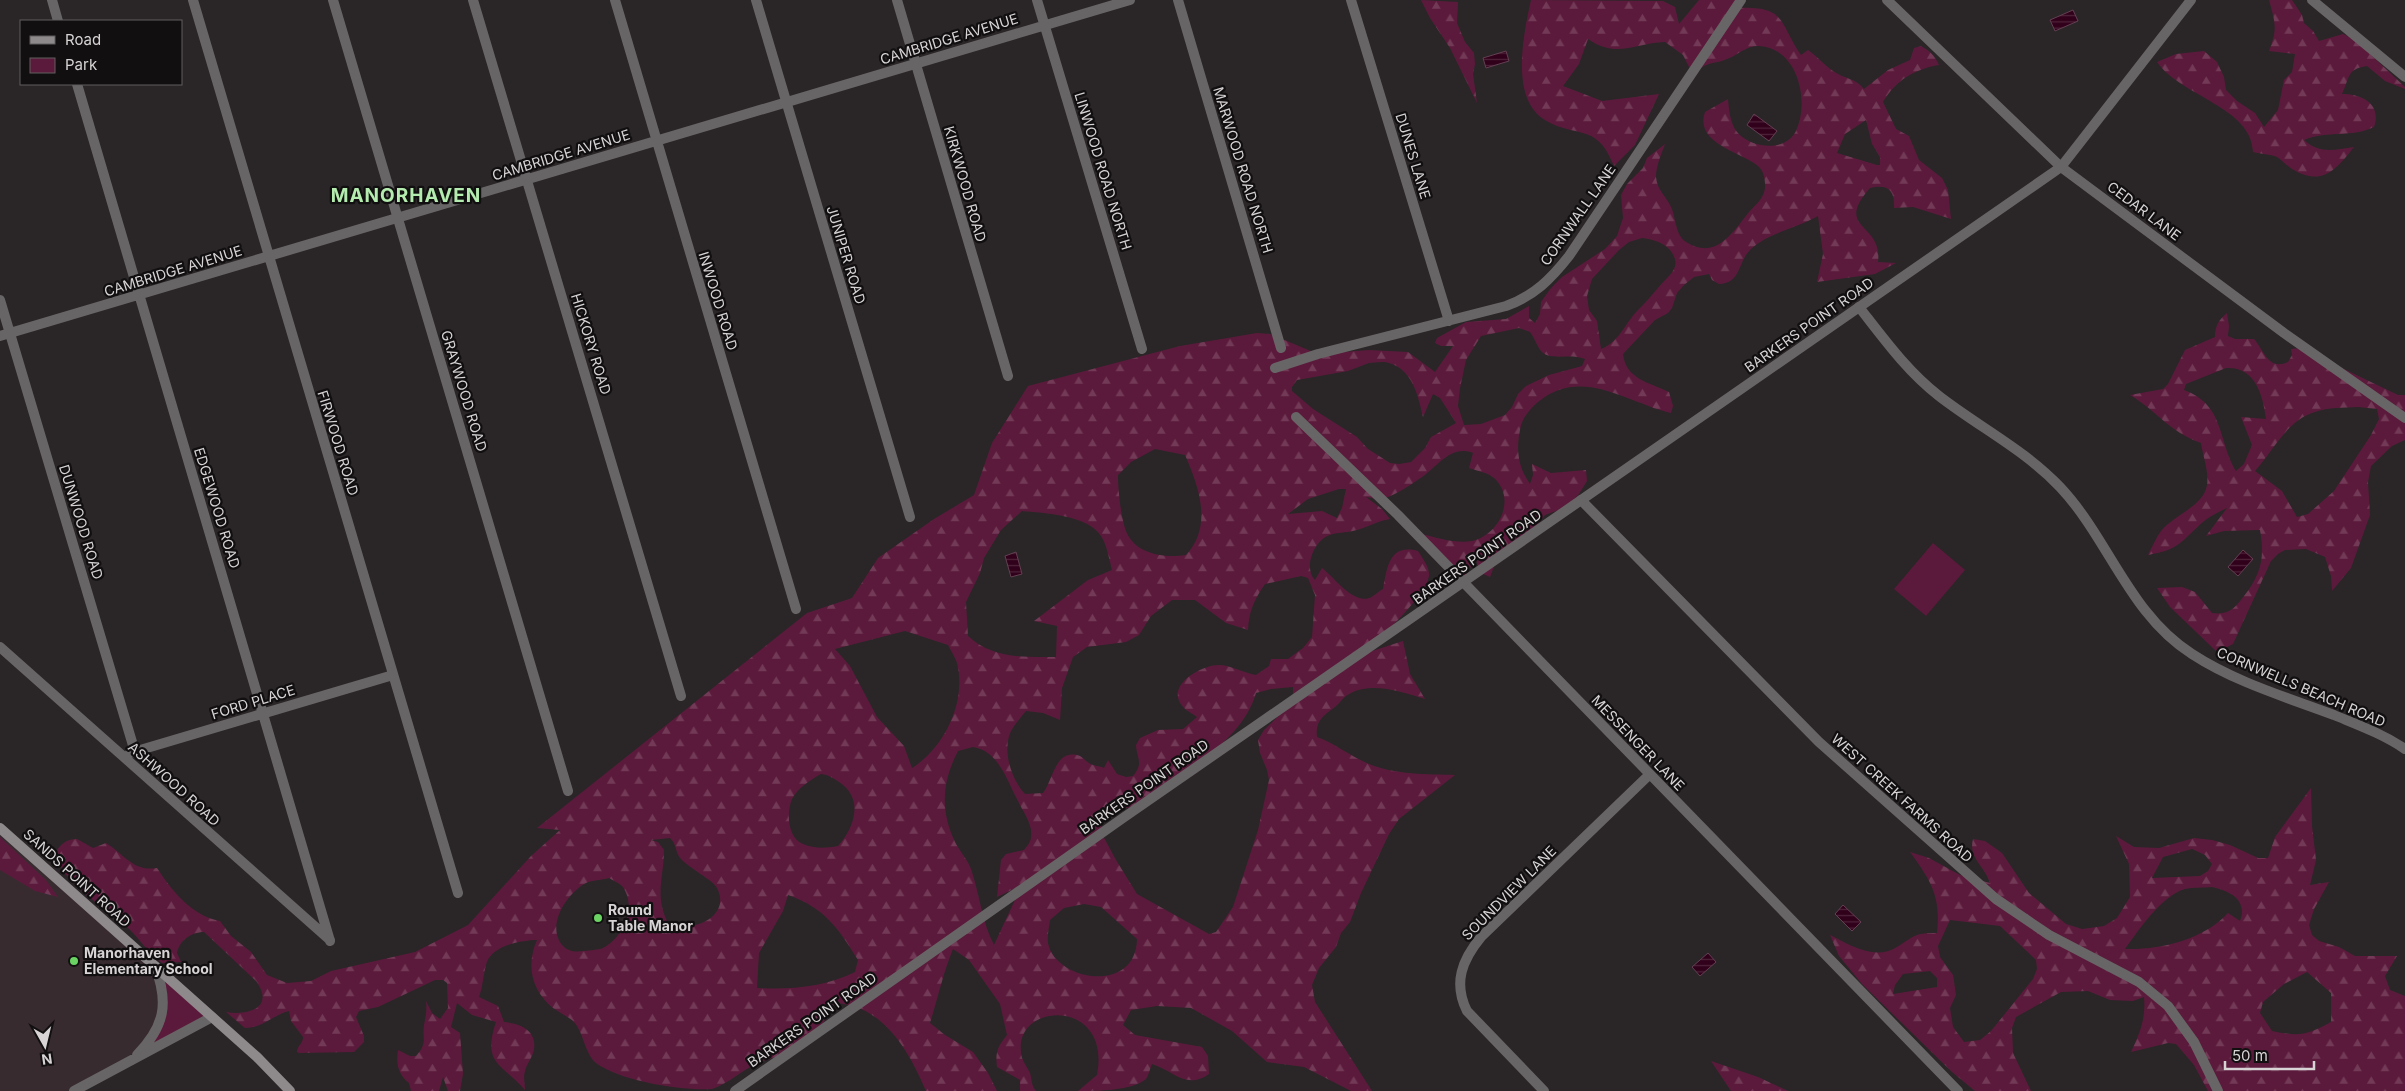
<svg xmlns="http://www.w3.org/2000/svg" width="2405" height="1091" font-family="Inter,sans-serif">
  <defs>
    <pattern id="forest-firs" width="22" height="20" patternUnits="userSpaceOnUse" patternTransform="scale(1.25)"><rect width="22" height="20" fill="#5b1a3b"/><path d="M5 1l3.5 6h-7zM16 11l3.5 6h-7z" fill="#723a56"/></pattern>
    <pattern id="water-rules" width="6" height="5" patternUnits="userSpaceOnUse" patternTransform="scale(1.25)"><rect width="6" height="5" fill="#31001a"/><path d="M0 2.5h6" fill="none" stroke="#4e243a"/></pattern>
  </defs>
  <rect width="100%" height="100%" fill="#2a2527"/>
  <!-- built -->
  <path fill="#372b30" d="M0,828L155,966L162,1007L144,1047L74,1091H0Z"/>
  <!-- green -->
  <path fill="#5b1a3b" d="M1933,543L1965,570L1926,616L1894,589Z
    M155,966L212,1017L144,1047L162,1007Z"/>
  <!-- forest -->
  <path fill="url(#forest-firs)" fill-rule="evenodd" d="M1421,0L1458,2L1457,23L1465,42L1474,53L1475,64L1473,74L1477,103L1450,48L1430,18Z
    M1531,0L1663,1L1675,7L1679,24L1699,0H1739L1736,8C1787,6 1778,21 1801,55L1808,50C1817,56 1824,65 1833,71C1844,79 1856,78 1864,89L1888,70L1910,60L1914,48L1921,46C1930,51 1935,56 1939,65C1915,69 1896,80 1883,102L1896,129L1909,136L1919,160L1942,178L1948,190L1951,219L1913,207L1894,208C1895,190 1888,184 1870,188C1833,230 1883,222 1878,262L1896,263L1875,274L1817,282L1823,254L1818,216C1797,228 1768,233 1751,249C1737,262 1742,283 1719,284L1712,280L1709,274L1694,277L1684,285L1677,293L1672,308L1668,313L1655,320L1623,354C1626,379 1648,382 1669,392L1673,406L1671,413C1626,402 1581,366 1538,402C1529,410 1522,418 1520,430C1516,450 1518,467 1530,484L1533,475L1532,464L1551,473L1586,470L1587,481L1579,494L1567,507L1545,515L1529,535L1496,561L1490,577L1481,573L1476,560L1467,572L1463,583L1422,534C1437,538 1457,544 1472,541C1499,535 1517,499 1494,478C1487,472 1477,471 1469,468L1473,453C1453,445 1440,463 1426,474C1417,481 1396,495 1385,498C1379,500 1372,498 1366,497L1382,509L1390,519C1377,521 1366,528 1353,531C1346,533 1337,532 1330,535C1314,540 1303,568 1315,580L1322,568C1333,576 1353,604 1369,598C1373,597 1379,591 1383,589C1387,568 1389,543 1418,551C1422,558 1430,567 1429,576C1426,596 1379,639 1363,654L1403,641L1410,674L1425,699C1401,692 1369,680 1346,696C1342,699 1339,704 1335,707C1323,716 1315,721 1317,737C1336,744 1350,756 1369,764C1396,775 1427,774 1455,775L1399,819L1389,834L1361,893L1350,922L1341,933L1336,947L1319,968L1312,985L1315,1002L1372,1091H1351L1304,1067L1267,1062L1232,1031L1191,1008L1157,1006L1131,1010L1123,1025L1135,1035L1202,1047L1208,1056L1209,1074C1186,1090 1174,1071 1152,1064C1150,1068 1149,1075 1146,1079C1132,1091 1097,1091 1078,1091L1097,1075C1112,998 1015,1001 1021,1052C1021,1060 1027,1066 1030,1073C1032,1080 1031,1085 1036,1091H1020V1080L997,1067C995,1052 998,1046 1007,1035L1000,1004L969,960L953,949C943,973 938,998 930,1023L945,1035L973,1052L988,1073L997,1091H926C909,1051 883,1005 835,1003C824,1022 814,1040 794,1051C783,1056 769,1058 758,1063C742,1070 728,1084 712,1089C682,1091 620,1081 596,1063C584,1053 584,1031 572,1020C566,1016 559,1012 553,1008C531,990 526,965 537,940C521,940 490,946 486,965C483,976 483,986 479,997L498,1006L504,1022C519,1023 537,1030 534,1049C533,1057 527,1063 525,1071C523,1077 525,1084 525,1090C501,1063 482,1064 496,1022L472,1015L457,1003L451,1027L460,1033L463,1074L460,1091H448L443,1077L439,1091H411L409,1083C398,1074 396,1064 398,1050L410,1056H416C428,1043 422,1039 424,1025C426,1016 427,1010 426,1001L432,1013L440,1019L448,1008L447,983L443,980H435L378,1007L359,1011L356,1017L364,1036V1042L354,1052L299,1053L297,1052C297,1046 303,1044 303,1037L291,1021L289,1011C273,1015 263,1028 245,1028L226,1012C249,1016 275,1007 256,981L204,932C191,932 179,941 177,953L181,962L162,963C148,953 139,938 127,927C108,910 58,879 55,853C61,844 66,839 77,839L93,848L106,843C124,854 133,872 157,868C172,891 192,916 220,921L231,936L251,952L267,975L287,983L311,981L331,971L415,952L468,925L531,856L560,830L537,828L807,613L852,598L878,558L934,519L974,495L992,443L1028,386L1180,346L1257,333L1270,334L1318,354L1369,350L1408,352L1435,372L1453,346H1441L1435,343L1437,338L1466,322L1506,319L1529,306V318L1535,323L1540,314L1541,302L1551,288L1562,277L1605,249L1617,236L1623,218L1621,195L1627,184L1643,168L1647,158L1665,144C1661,155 1656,166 1656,177C1657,190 1666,196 1671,207C1676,217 1675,235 1686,242C1716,261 1733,232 1749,212C1757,203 1766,197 1765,184C1765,178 1763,170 1758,166C1742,152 1694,144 1705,112L1728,99C1729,110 1730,123 1737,132C1750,148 1785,153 1796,131C1810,101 1798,48 1759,46C1747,45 1738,55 1727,59C1721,62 1715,62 1709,64C1703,66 1697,70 1692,73L1683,55L1665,42C1635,43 1616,59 1588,39L1579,64L1563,86L1602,101L1659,94L1635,145L1614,166C1597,122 1577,139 1545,120C1509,99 1524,32 1531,0ZM1866,120L1872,144L1880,157V165H1877L1837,153L1845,134ZM1642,238C1652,239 1663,242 1670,250C1684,268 1668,275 1658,288C1652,295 1647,301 1640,308C1625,322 1621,341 1601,349L1597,321L1589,310L1587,296L1592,279L1619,250L1629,242ZM1519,328L1530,332C1535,338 1537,347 1542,352C1551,361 1570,353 1585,359L1582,366L1549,375L1526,386L1518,394L1512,407L1505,415L1481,424L1464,425L1458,406L1460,388L1466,360L1481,336ZM1369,363C1374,363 1383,361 1389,363C1413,370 1418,396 1423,417L1433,394L1440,398L1456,423L1431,437L1425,448L1411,462L1399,464L1390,463L1368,449L1357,437L1313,409L1292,391V387L1297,380L1348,371ZM1155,449L1185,455C1199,487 1213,526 1186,555C1167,558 1140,555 1129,537C1121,525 1118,489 1118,475L1131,462ZM1339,489H1346L1342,508L1337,518L1322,511L1288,514L1308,499ZM1022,511C1044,513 1088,515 1101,536C1107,545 1109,559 1112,570L1088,580L1034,621L1057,626L1056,657C1024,657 993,659 968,636L966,602L980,573L984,558L1001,530ZM1301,576L1308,578L1315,595L1312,637L1303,648L1288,659H1271L1269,666L1256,675C1244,673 1230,665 1219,665C1200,665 1163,687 1184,708C1188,712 1194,714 1197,717L1183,729L1158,730L1140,738L1136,745C1137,760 1144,762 1133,776L1126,777L1117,774L1108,760L1104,768C1100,766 1093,766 1089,763C1085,761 1084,758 1080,756C1055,747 1053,781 1043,793L1025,794C1011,779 1002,750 1011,731C1015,724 1021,717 1026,711L1043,713L1060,720L1062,688L1073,657L1087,647L1126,642L1139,635L1151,616L1172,600H1195L1226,623L1248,630C1249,611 1254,600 1265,584ZM905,631L948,645C951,651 955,657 957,663C967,702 944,748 912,768L904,746L877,717L850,666L835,649ZM1293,687V702L1264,730L1258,740L1260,753L1267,770L1269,780L1258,830L1233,907L1216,932L1209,934L1137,894L1116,860L1102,834L1101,821L1104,814L1110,811L1128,808L1139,803C1179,775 1242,743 1256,693L1271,689ZM973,747C999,751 1007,781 1018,801C1023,812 1033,824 1031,837C1031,842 1027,846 1024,850L1006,854L1001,860L997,897L1022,885L994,945C982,922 980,897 972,872C969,861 960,852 955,842C940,810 942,782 958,751ZM821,774C829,775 833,778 839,782C864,798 855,827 838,846C826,848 815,849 803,844C788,839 786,813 792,799C798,788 810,780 821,774ZM670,838C677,844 675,853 681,859C689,868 713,880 717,888C729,911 705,927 684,926C679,926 673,924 668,923C654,896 664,877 664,850L658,842L651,840ZM609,878C612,880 619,883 622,886C638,907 623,938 603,948C598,950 590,950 584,951C576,952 569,952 563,946C545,926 567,893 586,883C592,880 602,880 609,878ZM788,895C825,908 838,928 858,960L855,972C825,987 789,990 757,988L759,953L783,911ZM1084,904L1101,907L1137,939C1136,995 1055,981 1048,943C1047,936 1049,927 1050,920L1064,908Z
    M2269,0H2292L2302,15L2304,23L2313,31L2319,41L2343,34L2354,39L2405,87V89L2385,81L2367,66C2346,69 2350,78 2342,94C2362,94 2382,104 2374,127C2352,138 2328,130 2304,140C2319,154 2334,150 2354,147C2336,170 2322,187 2292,169C2287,166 2282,160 2277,157C2270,154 2261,154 2253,152C2252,107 2180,96 2157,62L2176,54L2204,51L2217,62L2224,77L2226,90L2237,101L2255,113L2264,127L2278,110L2284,80L2292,72L2295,54L2269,51C2278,29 2275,22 2269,0Z
    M2227,313L2229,326L2228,336L2235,339H2254C2264,350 2268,371 2288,362L2292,355L2291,349L2300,348L2398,395H2405V417L2402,416L2405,423V440L2392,446L2371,466L2368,482L2370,515L2351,568L2332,591L2331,576L2325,557L2306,549L2285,550L2278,554L2271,561L2233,644L2217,652L2170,607L2157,588L2182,587L2195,592L2212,613C2229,615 2234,609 2244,596C2261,574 2265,558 2260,530L2224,531L2206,536L2227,508C2219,512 2210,516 2203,522C2180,542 2181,549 2148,555C2152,547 2156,538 2161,531C2174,515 2204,506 2207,485C2209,471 2203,457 2201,443C2168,431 2157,411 2130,395L2163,389L2168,384L2185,350L2215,337C2215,325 2219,320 2227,313ZM2226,368C2255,366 2263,395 2266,419L2241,417L2252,445L2244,464L2236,471C2218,441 2225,405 2184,390L2186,384ZM2358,407L2377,409L2379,419L2371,435L2334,491L2308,514L2297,517L2282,491L2255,471C2273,451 2287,420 2315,412C2328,407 2344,408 2358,407Z
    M2311,788L2312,826L2316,860L2310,885L2329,882L2314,909L2309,925L2312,935L2319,941L2339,947L2355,956H2397L2385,976L2390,990L2405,996V1091H2208L2194,1065L2176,1044L2168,1043L2131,1052C2140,1033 2146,1018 2144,997L2133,1001L2110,1000L2088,991L2061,992L2016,1017L2012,1028L2013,1053L2031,1091H1975L1952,1072L1862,984L1839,956L1830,935C1850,945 1875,961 1897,947C1915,936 1913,933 1937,933C1941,896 1931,881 1910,852L1929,858L1960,875L1990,883C1985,866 1968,858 1973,839L1985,841L2002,853L2029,893L2066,924L2082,929L2104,926L2117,918L2130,897L2129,864L2116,836L2134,847L2159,848L2194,838L2212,840L2230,845L2258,858H2268L2275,837ZM2192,849L2205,855L2212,864L2208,871L2200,876L2152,878L2163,857ZM2212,887C2230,891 2248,900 2240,921L2228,913C2203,940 2160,950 2125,949C2139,930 2161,896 2185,889C2193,887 2204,888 2212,887ZM1950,920L2000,926L2036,960L2037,969L2033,979L1991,1031L1980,1040L1964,1042L1953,1027L1950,1008L1956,995L1953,975L1940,957L1938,946ZM1930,971L1937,978V987L1893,994L1895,985L1903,974ZM2307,972L2331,993V1022C2307,1035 2300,1037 2272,1031L2260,1013L2263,1002L2284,984Z
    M0,837L46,880L58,897L35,891L0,870Z
    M1711,1061L1758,1077L1788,1091H1731Z"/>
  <!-- water -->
  <path fill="url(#water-rules)" stroke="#634052" d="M2073,10L2078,21L2055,31L2050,20Z
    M1506,51L1509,61L1486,68L1483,58Z
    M1754,114L1777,131L1769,141L1747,125Z
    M2243,550L2253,559L2238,576L2228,567Z
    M1016,552L1022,574L1011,577L1005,556Z
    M1843,905L1861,922L1852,931L1835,914Z
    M1708,953L1716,962L1700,976L1692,967Z"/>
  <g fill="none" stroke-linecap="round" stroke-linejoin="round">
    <!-- minor -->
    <path stroke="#686566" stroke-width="10" d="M52,0L58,21
      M193,0L458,893
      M333,0L568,791
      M473,0L681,696
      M615,0L796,609
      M756,0L910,517
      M897,0L1008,376
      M1037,0L1142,349
      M1178,0L1281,348
      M1351,0L1449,321
      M1887,0L2061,167L2284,333L2405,418
      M2312,0L2405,77
      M77,84L330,941
      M0,300L135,752
      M1859,307C1884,339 1907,371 1939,396C1979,427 2025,450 2060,487C2109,539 2129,614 2192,654C2235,682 2286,697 2334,715C2358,725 2383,734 2405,749
      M0,336L1130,0
      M1275,368L1318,354L1506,306C1534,296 1551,279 1569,256L1741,0
      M1296,417L1398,515L1958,1091
      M1581,500L1819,742L1996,899L2049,935L2139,982L2168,1006L2194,1042L2218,1091
      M0,647L330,940
      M130,753L393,675
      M137,1055C165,1026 169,1003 155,966
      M74,1091L212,1017
      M1544,1091L1467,1011C1453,983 1462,960 1481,937L1649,775"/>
    <!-- tertiary -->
    <path stroke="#686566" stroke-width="10" d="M735,1091L1123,818L2061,167L2191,0"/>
    <!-- secondary -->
    <path stroke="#8e898b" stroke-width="10" d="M0,828L257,1057L290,1091"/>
  </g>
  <!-- markers -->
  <g fill="#6bd363" stroke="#110f10" stroke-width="2">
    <circle cx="598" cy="918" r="5"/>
    <circle cx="74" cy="961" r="5"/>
  </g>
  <g text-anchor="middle" stroke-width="4.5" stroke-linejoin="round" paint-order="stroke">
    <!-- street labels -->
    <g font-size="14" fill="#d8d4d5" stroke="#110f10">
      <text transform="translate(949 39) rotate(-17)" y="5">CAMBRIDGE AVENUE</text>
      <text transform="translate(561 155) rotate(-17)" y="5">CAMBRIDGE AVENUE</text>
      <text transform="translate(1413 156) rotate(73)" y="5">DUNES LANE</text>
      <text transform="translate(1243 170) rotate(73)" y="5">MARWOOD ROAD NORTH</text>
      <text transform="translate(1103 171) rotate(73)" y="5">LINWOOD ROAD NORTH</text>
      <text transform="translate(965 184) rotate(74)" y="5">KIRKWOOD ROAD</text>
      <text transform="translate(2144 211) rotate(37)" y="5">CEDAR LANE</text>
      <text transform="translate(1578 215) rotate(-55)" y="5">CORNWALL LANE</text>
      <text transform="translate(846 255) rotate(73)" y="5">JUNIPER ROAD</text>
      <text transform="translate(173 271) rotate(-17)" y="5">CAMBRIDGE AVENUE</text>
      <text transform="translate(718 301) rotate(73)" y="5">INWOOD ROAD</text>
      <text transform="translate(1809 325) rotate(-35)" y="5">BARKERS POINT ROAD</text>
      <text transform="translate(591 344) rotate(73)" y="5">HICKORY ROAD</text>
      <text transform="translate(464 391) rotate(73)" y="5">GRAYWOOD ROAD</text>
      <text transform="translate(338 443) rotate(73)" y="5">FIRWOOD ROAD</text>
      <text transform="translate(217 508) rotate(73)" y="5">EDGEWOOD ROAD</text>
      <text transform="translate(81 522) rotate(73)" y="5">DUNWOOD ROAD</text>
      <text transform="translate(1477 557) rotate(-35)" y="5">BARKERS POINT ROAD</text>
      <text transform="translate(2301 687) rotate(23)" y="5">CORNWELLS BEACH ROAD</text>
      <text transform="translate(253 702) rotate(-17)" y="5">FORD PLACE</text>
      <text transform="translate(1638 743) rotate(46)" y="5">MESSENGER LANE</text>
      <text transform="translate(174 784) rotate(42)" y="5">ASHWOOD ROAD</text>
      <text transform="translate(1144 787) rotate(-35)" y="5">BARKERS POINT ROAD</text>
      <text transform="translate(1902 798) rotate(42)" y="5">WEST CREEK FARMS ROAD</text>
      <text transform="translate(77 878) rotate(42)" y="5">SANDS POINT ROAD</text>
      <text transform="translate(1509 893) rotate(-45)" y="5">SOUNDVIEW LANE</text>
      <text transform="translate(812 1020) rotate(-35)" y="5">BARKERS POINT ROAD</text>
    </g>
    <!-- poi labels -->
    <g font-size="14" font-weight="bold" fill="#d8d4d5" stroke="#110f10" text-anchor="start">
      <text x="608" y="915">Round<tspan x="608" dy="16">Table Manor</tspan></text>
      <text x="84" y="958">Manorhaven<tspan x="84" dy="16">Elementary School</tspan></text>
    </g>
    <!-- district labels -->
    <g font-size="19" font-weight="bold" letter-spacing="1" fill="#b4ebae" stroke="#110f10">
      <text x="406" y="202">MANORHAVEN</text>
    </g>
  </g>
  <!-- legend -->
  <rect x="20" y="20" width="162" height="65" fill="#110f10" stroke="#615e5f"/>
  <rect x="30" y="36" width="25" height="8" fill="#8e898b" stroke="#615e5f"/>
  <text x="65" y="45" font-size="15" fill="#d8d4d5">Road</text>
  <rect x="30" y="58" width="25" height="15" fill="#5b1a3b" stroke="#615e5f"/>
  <text x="65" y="70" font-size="15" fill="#d8d4d5">Park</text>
  <!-- north arrow -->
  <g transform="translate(45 1046) rotate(172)" stroke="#110f10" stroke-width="4" paint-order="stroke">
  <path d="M0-4L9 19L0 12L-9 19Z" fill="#d8d4d5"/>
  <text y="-8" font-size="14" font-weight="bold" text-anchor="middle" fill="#d8d4d5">N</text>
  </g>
  <!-- scale -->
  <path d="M2225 1061v8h89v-8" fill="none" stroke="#d8d4d5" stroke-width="2.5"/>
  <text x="2232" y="1061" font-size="15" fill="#d8d4d5" stroke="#110f10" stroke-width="4" paint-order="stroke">50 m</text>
</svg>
